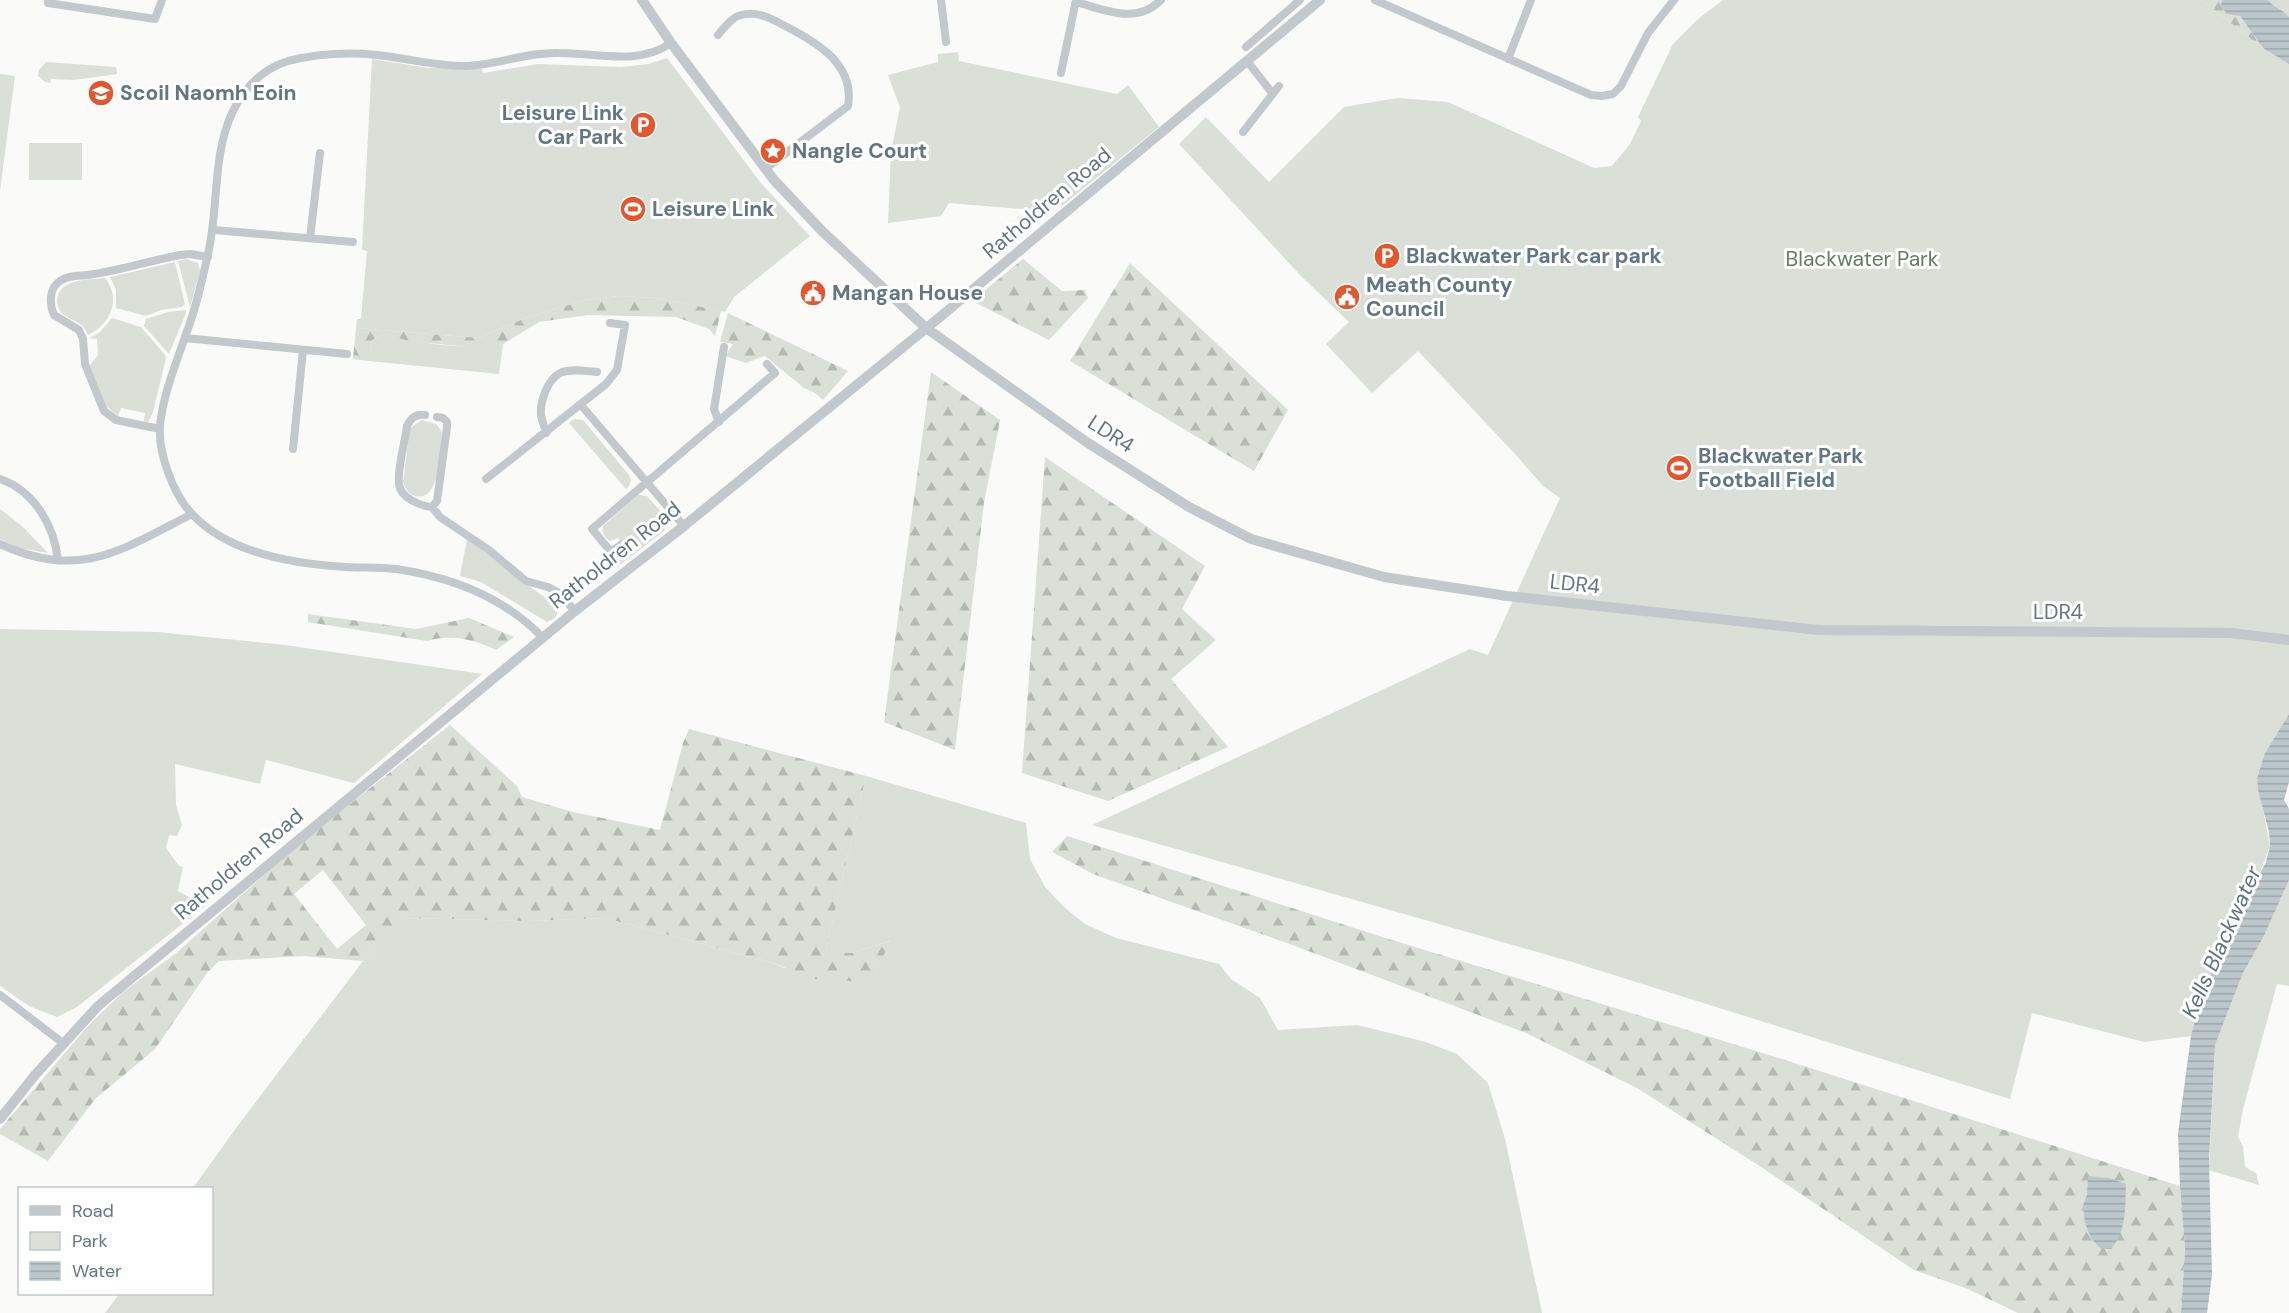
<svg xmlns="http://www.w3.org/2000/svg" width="2289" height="1313" font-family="'DM Sans',sans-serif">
  <defs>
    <pattern id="forest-firs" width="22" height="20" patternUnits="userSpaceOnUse" patternTransform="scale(1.5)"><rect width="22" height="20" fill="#dadfd7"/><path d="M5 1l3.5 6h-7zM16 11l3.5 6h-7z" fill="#b4b9b4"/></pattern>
    <pattern id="water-rules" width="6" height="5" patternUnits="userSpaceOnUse" patternTransform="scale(1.5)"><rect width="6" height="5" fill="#bbc7cb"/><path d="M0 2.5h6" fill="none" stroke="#9ca6aa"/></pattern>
  </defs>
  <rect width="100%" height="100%" fill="#fafaf8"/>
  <!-- green -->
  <path fill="#dadfd7" d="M1723,0H2201L2263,48L2289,64V714L2265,753L2257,778L2270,846L2256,883L2239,914L2202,992L2191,1036L2144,1042L2032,1013L2010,1099L1569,961L1092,825L1470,649L1488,655L1560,498L1543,486L1516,455L1418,351L1372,393L1326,344L1349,322L1300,275L1179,144L1206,117L1269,182L1344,107L1397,98L1448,102L1594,168L1612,166L1630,144L1641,121L1638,117L1673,44L1698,19Z
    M2268,0H2289V17C2283,9 2274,8 2268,0Z
    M958,52L959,61L1117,94L1128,85L1159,127L1063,205L1033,210L949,203L941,216L888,223L891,152L900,107L888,75L938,62V54Z
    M667,58L760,182L810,236L734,297L725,312L657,298L619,296L585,300L525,318L479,338L356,328L357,319H361L367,251L362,250L372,59L428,68L482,69L483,73L538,64L621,67L649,64Z
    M46,62L116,67L117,74L74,80L51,79L50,83L45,82L38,76L39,70Z
    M0,74L15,76L0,191Z
    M29,143H82V180H29Z
    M186,259L198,263L200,271L190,307L178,261Z
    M175,262L185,304L182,307L161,310L146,316L116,308V290L110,277Z
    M105,278C122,299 110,325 88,335C83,321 73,322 63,314C59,310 57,306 57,301C58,278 89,280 105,278Z
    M186,310V313L169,354L144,326L146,319L168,312Z
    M112,318L141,327L165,355L166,358L153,412L148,422L144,421L145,413L121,408L118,416L106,406L90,365L98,355L97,339L89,338L99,333Z
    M384,334C422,344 464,350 503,344L499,374L369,361L372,340Z
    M574,419L583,420L629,475L631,480L628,488L626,489L569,423Z
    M422,420L436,424L442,432C440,448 441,503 415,496C408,494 405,488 403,482L410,428Z
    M638,495L647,496C656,507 672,518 663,532L617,567L612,561L627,548L618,538L610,541C604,537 602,534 603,526Z
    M0,509L22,526L48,553L19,548L0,539Z
    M467,539C499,561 528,587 560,608L555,618L547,622L481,582L460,576Z
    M0,629L157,632L285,645L482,674L354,783L266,760L260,784L175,764L176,805L182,825L177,836L169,835L166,848L179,866L183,867L178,891L205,906L77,1007L57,1017L29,1006L0,986Z
    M866,776L1026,823L1030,859L1045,887L1064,907L1085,924L1116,938L1219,964L1231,979L1260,998L1278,1030L1357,1025L1426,1042L1457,1054L1488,1083L1505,1139L1542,1313H105L119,1294H212V1188H193L239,1124L363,961L400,918L526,921L605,918L770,962L784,968L875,971L890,941L852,953H825Z
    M2289,880V986L2277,984L2243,1109L2238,1137L2243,1146L2245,1167L2256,1173L2259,1185L2209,1170L2215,1045L2243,973L2264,936Z"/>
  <!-- forest -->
  <path fill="url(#forest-firs)" fill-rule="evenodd" d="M2201,0H2222L2235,14L2240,16L2263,48Z
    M1023,259L1062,291L1085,290L1088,298L1049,340L972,301Z
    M1130,263L1288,410L1254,471L1070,361Z
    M619,296L657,298L721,311L715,336L709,329L676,317L588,315L539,322L503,344L478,348L409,341L384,334L372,340L369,361L353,359L356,328L479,338L525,318L585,300Z
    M728,313L848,371L823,400L815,393L804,388L765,356L746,363L725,356L733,344L720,342Z
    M931,372L1000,420L984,503L955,750L884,722Z
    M1045,457L1205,566L1182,609L1216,640L1171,679L1228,747L1108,801L1022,773Z
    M308,614L416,629L469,618L514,637L496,650C473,639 451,634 427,641L308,622Z
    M450,725L517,786L522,797L573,812L660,830L683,743L689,729L866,776L825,953H852L891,941L875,971L852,981L815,979L770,962L605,918L526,921L401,918L363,961L303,956L219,961L207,973L155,1049L95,1099L48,1161L0,1134V1129L87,1027L123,992L175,954L298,845ZM323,870L366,925L337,949L294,894Z
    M1067,836L1392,940L1766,1054L2180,1186L2185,1249L2181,1313H2018L1968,1289L1914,1270L1758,1165L1637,1088L1526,1033L1287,943L1093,874L1052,852Z"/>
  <!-- water -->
  <path fill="url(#water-rules)" d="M2222,0H2268C2274,8 2283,9 2289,17V64L2263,48L2240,16L2227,14L2221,6Z
    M2289,714V782L2284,800L2289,809V880L2264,936L2243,973L2215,1045L2209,1160L2212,1275L2207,1313H2181L2185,1249L2180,1186L2178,1133L2191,1036L2202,992L2239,914L2266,862L2270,846L2269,832L2258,790L2257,778L2265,753Z
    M2088,1176L2109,1178L2126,1184C2125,1206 2127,1231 2111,1249L2100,1248L2091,1238L2085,1223L2083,1206L2087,1195Z"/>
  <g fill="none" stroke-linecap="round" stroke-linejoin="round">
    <!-- minor -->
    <path stroke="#c3c8cc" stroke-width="8" d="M48,0V3L155,19L162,0
      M941,0L946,42
      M1375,0L1591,95L1602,96L1613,94L1621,86L1648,33L1674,0
      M1076,2C1105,10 1137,25 1161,0
      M718,35C724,28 730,19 738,16C756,9 772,19 787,27C818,43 855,65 848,106L765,169
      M1246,47L1300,0
      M1508,59L1531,0
      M1247,61L1273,94
      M1061,73L1076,0
      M1243,132L1279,86
      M214,230L353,242
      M310,238L320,153
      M185,338L347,354
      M581,405L684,526
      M425,415C415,414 411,418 407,426C405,442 397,470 399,484C400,498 421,506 432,507L437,501L447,427V422L443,418L437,417
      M719,422L714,409L724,347
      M160,429L116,420L104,411L85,364L83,339L79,330L54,315C49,304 49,288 60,281C68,275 79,276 88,275C119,271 148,261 180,255L190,254L208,257
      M546,433C545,428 542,421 541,415C540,402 547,380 560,373C570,368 586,371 597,372
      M293,449L303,350
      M0,479C35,491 54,526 58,560
      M486,479L606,384L617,370L625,325L610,323
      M432,507L440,517L489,550L526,581L548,587L559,593L575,611
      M0,544C80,581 121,550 192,514
      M622,544L611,552L592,529L775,373L767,364
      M543,638C504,597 451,577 396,569C379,567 362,568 345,567C294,564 228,553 192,514C173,494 158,453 160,426C163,394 176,364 186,334C196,308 202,281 208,254C219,207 212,154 233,111C245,87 262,69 288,61C316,54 348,52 377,55C406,58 435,66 465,66C497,65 526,52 559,53C597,53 638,66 671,43
      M0,995L63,1043"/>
    <!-- tertiary -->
    <path stroke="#c3c8cc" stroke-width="10" d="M642,0L671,43L774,180L822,231L926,328L1088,443L1189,507L1251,539L1384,577L1507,596L1819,630L2231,633L2289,640
      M0,1119L35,1075L98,1006L575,611L684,526L940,317L1320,0"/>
  </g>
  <!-- icons -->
  <defs>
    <symbol id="school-disc" viewBox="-11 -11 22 22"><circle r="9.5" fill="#e4572e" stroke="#fff"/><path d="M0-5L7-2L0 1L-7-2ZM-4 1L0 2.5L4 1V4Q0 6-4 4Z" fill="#fff"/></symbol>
    <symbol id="parking-disc" viewBox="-11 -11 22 22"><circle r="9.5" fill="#e4572e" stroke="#fff"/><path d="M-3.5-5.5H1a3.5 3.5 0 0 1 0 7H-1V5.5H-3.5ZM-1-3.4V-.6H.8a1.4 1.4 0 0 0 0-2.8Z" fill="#fff"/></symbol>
    <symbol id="sight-disc" viewBox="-11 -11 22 22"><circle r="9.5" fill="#e4572e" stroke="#fff"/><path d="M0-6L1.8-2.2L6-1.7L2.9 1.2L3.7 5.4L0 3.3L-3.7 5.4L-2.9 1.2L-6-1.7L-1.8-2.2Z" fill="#fff"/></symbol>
    <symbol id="stadium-disc" viewBox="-11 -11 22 22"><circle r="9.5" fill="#e4572e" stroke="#fff"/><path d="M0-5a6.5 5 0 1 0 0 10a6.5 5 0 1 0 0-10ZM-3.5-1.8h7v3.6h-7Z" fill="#fff"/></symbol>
    <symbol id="civic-disc" viewBox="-11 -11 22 22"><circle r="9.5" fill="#e4572e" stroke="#fff"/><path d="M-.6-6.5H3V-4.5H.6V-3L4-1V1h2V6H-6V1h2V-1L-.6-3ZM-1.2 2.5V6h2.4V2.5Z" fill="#fff"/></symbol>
  </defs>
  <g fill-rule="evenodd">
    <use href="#school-disc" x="86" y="78" width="30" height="30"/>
    <use href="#parking-disc" x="628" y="110" width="30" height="30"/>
    <use href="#sight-disc" x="758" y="136" width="30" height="30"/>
    <use href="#stadium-disc" x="618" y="194" width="30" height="30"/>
    <use href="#parking-disc" x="1372" y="241" width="30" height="30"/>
    <use href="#civic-disc" x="798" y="278" width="30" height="30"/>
    <use href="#civic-disc" x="1332" y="282" width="30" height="30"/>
    <use href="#stadium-disc" x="1664" y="453" width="30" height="30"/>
  </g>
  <g text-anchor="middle" stroke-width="6" stroke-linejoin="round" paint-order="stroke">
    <!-- poi labels -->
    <g font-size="21" font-weight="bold" fill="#657683" stroke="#fff" text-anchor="start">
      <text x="120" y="100">Scoil Naomh Eoin</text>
      <text x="624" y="120" text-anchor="end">Leisure Link<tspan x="624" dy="24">Car Park</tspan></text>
      <text x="792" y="158">Nangle Court</text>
      <text x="652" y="216">Leisure Link</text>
      <text x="1406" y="263">Blackwater Park car park</text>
      <text x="1366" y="292">Meath County<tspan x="1366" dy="24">Council</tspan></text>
      <text x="832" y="300">Mangan House</text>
      <text x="1698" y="463">Blackwater Park<tspan x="1698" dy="24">Football Field</tspan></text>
    </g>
    <!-- street labels -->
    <g font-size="21" fill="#657683" stroke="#fff">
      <text transform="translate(1047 203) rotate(-40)" y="7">Ratholdren Road</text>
      <text transform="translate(1111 434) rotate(33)" y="7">LDR4</text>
      <text transform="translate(615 555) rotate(-38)" y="7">Ratholdren Road</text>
      <text transform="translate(1575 584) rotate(6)" y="7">LDR4</text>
      <text x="2058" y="619">LDR4</text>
      <text transform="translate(239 864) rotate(-40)" y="7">Ratholdren Road</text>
    </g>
    <!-- park labels -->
    <g font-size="21" fill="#687a64" stroke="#fff">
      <text x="1862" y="266">Blackwater Park</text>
    </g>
    <!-- water labels -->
    <g font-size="22" font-style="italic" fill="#60757c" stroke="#fff">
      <text transform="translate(2221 942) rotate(-66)" y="8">Kells Blackwater</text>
    </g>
  </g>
  <!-- legend -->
  <rect x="18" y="1187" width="195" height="108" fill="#ffffff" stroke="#c1c8cd" stroke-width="1.5"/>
  <rect x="30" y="1206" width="30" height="9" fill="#c3c8cc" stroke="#c1c8cd" stroke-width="1.5"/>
  <text x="72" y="1217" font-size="18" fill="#657683">Road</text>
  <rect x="30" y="1232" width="30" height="18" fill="#dadfd7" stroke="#c1c8cd" stroke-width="1.5"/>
  <text x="72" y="1247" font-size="18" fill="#657683">Park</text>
  <rect x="30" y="1262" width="30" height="18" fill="url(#water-rules)" stroke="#c1c8cd" stroke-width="1.5"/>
  <text x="72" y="1277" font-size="18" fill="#657683">Water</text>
</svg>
